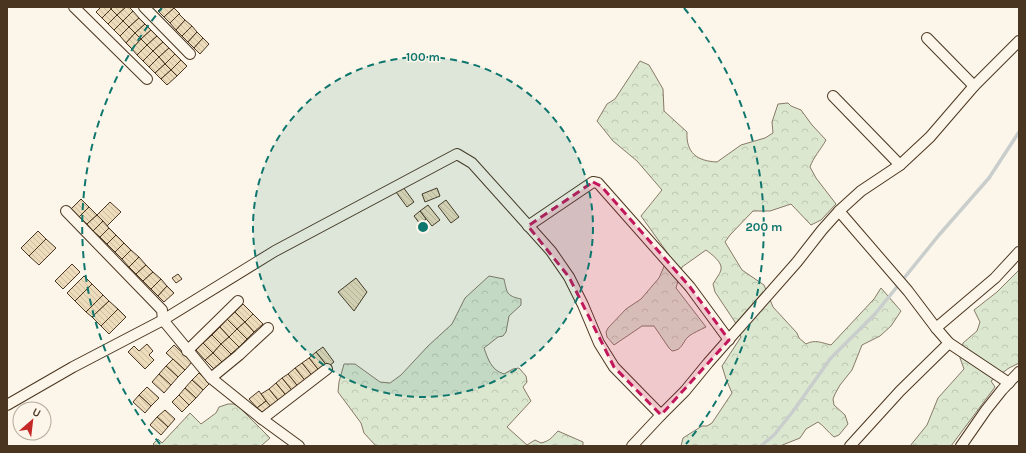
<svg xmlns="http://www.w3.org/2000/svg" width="1026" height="453" font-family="Karla,sans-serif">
<defs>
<pattern id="forest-crowns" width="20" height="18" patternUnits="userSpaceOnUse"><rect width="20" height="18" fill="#dce7d0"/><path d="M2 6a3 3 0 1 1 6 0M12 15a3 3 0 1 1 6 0" fill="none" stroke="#bec7b2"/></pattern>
<pattern id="building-back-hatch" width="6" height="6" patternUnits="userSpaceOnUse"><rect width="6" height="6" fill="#ecdcbc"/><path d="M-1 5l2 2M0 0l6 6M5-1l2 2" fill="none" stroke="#ccbda1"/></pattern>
</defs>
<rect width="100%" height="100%" fill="#fbf6e9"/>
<g fill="url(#forest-crowns)" stroke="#887966">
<path d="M640,61L649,65L663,89L664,111L687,132C686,153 697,161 717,162L741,145L765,138L773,133L772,122L778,104L788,103L791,106L801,110L812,125L826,140C821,149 813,158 810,167L816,178L836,204L821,220L811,225L791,204L770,211H753L730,235L725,242L742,270L764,285L773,307L797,333L799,338L806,344C815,339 822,343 831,345L874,299L881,288L901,311L891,326L880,336L862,345L852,370L840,385L835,394L833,399L834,405L845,415L848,424L839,435L834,437C828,432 824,426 818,422L806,429L800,438L780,446H681L683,438L702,426H707L712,423L732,393L726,379L722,366L741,337L735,322L715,292L713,284C715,280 720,274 721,270C723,262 711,254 706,250L682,267L676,288L706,327C700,330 693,333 689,336C682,342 683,350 672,351L669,348L654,326H642L614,345L607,337L606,332L608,328L626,309L641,299L659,278L669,255L641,216L662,190L637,161L613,141L597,121L607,104L615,99Z"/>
<polygon points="1019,270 1019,363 1009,368 991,381 995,387 951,446 910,446 927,425 938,398 964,369 960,358 963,343 977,331 980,322 974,310 997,292"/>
<path d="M489,276L504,279C507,292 506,296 521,299V305L509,316L506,332L503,336L498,337L484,348C488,359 491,370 504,374L513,369L519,368L526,376L527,382L523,387L531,401L507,427L527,445L535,440L541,443C550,441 552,437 558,431L583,442V446H376L364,433L361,423L338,392L339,382L344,364H355L380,382L390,383L401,375L428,346L452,324L465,298Z"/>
<polygon points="228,404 234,404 239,407 270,438 261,446 155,446 153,444 158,439 162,443 190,413 201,424 216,413 219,407"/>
</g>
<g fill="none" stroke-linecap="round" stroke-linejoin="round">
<polyline stroke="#c9cecd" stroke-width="3.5" points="761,446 774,435 794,410 830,359 875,314 939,235 989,178 1019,132"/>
</g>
<g fill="url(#building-back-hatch)" stroke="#4a3520">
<polygon points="101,7 110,7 111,9 102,18 96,12"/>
<polygon points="113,7 126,7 117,15 111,9"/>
<polygon points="126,7 129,7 133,11 123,21 117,15"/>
<polygon points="162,7 173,7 174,8 164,17 158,11"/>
<polygon points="174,8 180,14 170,23 164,17"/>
<polygon points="111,9 117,15 108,24 102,18"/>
<polygon points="133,11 139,18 129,27 123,21"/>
<polygon points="179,14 185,20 176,30 170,23"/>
<polygon points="117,15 123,21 114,30 108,24"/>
<polygon points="139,18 145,24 135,33 129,27"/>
<polygon points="185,20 192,26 182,36 176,30"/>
<polygon points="123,21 129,27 120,36 114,30"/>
<polygon points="145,24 151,30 141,39 135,33"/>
<polygon points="192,26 197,32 188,42 182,36"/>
<polygon points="129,27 135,33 126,43 120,36"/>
<polygon points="151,30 157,36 147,45 141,39"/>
<polygon points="197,32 203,38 194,48 188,42"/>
<polygon points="135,33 141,39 132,49 126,43"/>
<polygon points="157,36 163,42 153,51 147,45"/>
<polygon points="203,38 209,44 200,54 194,48"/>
<polygon points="141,39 147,45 137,55 132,49"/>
<polygon points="163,42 169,48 159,57 153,51"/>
<polygon points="147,45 153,51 143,61 137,55"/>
<polygon points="169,48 175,54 165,64 159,57"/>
<polygon points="153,51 159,57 149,67 143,61"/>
<polygon points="175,54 181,60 171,70 165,64"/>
<polygon points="159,57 165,64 155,73 149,67"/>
<polygon points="181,60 187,66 177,76 171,70"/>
<polygon points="165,64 171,70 161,79 155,73"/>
<polygon points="171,70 177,76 167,85 161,79"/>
<polygon points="403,187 414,202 407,207 396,192"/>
<polygon points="437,188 440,196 425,202 422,194"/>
<polygon points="81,199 89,207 79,217 71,209"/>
<polygon points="446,200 459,217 451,223 438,206"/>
<polygon points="110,202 121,212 107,226 97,215"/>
<polygon points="428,205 440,220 432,226 420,211"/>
<polygon points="89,207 97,215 87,224 79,217"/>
<polygon points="420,211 426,219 420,224 414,216"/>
<polygon points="97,215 103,221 93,231 87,224"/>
<polygon points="103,221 109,228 100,237 93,231"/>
<polygon points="109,228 116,235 107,244 100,237"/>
<polygon points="38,231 46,239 29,256 21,248"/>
<polygon points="116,235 124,243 115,252 107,244"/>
<polygon points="46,239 56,248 39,265 29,256"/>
<polygon points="124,243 131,250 122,259 115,252"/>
<polygon points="131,250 139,257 129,267 122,259"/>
<polygon points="139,257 146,265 136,274 129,267"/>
<polygon points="72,264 80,272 63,289 55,281"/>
<polygon points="146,265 153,272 143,281 136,274"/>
<polygon points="153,272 161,279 151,289 143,281"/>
<polygon points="178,274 182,279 176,283 172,278"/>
<polygon points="84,276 92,284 75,301 67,293"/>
<polygon points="356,278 367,292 354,311 338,292"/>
<polygon points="161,279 167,286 158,296 151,289"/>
<polygon points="92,284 103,295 86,312 75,301"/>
<polygon points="167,286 174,293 164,302 158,296"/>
<polygon points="103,295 109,301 92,317 86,312"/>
<polygon points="109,301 118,309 101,326 92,317"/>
<polygon points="243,304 253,314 245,322 235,312"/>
<polygon points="118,309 126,317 109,334 101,326"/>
<polygon points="235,312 245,322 237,329 227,319"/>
<polygon points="253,314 263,324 254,332 245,322"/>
<polygon points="227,319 237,329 229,337 220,327"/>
<polygon points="245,322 254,332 247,339 237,329"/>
<polygon points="220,327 229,337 221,344 212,335"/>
<polygon points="237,329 247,339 239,347 229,337"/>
<polygon points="212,335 221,344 213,353 203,343"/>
<polygon points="229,337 239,347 231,354 221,344"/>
<polygon points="203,343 213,353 205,360 196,350"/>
<polygon points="147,344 153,351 149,355 154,360 145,369 128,352 134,346 139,351"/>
<polygon points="221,344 231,354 223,363 213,353"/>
<polygon points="174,345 192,362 185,370 166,353"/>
<polygon points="323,347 334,362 328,367 316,352"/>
<polygon points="316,352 328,367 321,373 309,358"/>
<polygon points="213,353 223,363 215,370 205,360"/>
<polygon points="309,358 321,373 314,378 302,363"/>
<polygon points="173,359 185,370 178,377 166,366"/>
<polygon points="302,363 314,378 307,383 295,368"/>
<polygon points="166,366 178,377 171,385 159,374"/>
<polygon points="295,368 307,383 300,389 288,374"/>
<polygon points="199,373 210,383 203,390 192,380"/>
<polygon points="159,374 171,385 164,393 152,382"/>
<polygon points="288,374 300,389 294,393 282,378"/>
<polygon points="282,378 294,393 288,398 276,383"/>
<polygon points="192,380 203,390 196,398 185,388"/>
<polygon points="276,383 288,398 281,404 269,389"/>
<polygon points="147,387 159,398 151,406 139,395"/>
<polygon points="185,388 196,398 189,405 179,395"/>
<polygon points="269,389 281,404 273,410 261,394"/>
<polygon points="259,391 266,401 257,408 249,399"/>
<polygon points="139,395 151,406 145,413 133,402"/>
<polygon points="179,395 189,405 182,412 172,402"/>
<polygon points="266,401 272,408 262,416 257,408"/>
<polygon points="165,410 175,419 168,427 157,417"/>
<polygon points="157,417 168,427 161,435 150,425"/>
</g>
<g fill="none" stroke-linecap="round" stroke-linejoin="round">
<g stroke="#4a3520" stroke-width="12">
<g id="street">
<polyline points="74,7 147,79"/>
<polyline points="144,7 190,54"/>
<polyline points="927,38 974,86"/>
<polyline points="833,96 900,165"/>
<polyline points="66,211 162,310 163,320 211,378 262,419 299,446"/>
<polyline points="839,211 908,291 936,328 949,343 1009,383"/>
<polyline points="528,226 593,182 598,183 690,287 729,340"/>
<polyline points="936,328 995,278 1019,252"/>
<polyline points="187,351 238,301"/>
<polyline points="211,378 239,355 268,328"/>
<polyline points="7,405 73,367 163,320 275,251 457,154 472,163 551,251 569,277 583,305 599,343 614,367 661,415"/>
<polyline points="262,419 327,369"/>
<polyline points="632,446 661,415 685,391 708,363 797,262 822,230 839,211 861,191 900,165 930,137 974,86 1019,41"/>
<polyline points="850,446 900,391 949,343"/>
<polyline points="961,446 986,410 1002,390 1019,372"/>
</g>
</g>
<use href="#street" stroke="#fbf6e9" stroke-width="10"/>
</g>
<path fill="#c2185b" fill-opacity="0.2" stroke="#c2185b" stroke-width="3" stroke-dasharray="8 5" stroke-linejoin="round" d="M593,182L601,186L690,287L729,340L661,415L614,367L569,277L528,226Z"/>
<circle cx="423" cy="227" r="170" fill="#0f766e" fill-opacity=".12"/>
<g fill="none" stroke="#0f766e" stroke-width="2" stroke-dasharray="7 5">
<circle cx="423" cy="227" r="170"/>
<path d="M160 444A341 341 0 0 1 162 8M684 8A341 341 0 0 1 686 444"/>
</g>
<circle cx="423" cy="227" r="6" fill="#0f766e" stroke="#fbf6e9" stroke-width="2"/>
<g font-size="12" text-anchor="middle" font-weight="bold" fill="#0f766e" stroke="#fbf6e9" stroke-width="3" stroke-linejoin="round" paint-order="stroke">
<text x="423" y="61">100 m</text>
<text x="764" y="231">200 m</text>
</g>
<rect width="1026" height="453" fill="none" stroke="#4a3520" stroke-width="16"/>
<g transform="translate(32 421) rotate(28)"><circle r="19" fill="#fbf6e9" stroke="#b4a999"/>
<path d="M0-3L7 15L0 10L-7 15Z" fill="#c62828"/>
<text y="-6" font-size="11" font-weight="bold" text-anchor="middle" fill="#4a3520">U</text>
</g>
</svg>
